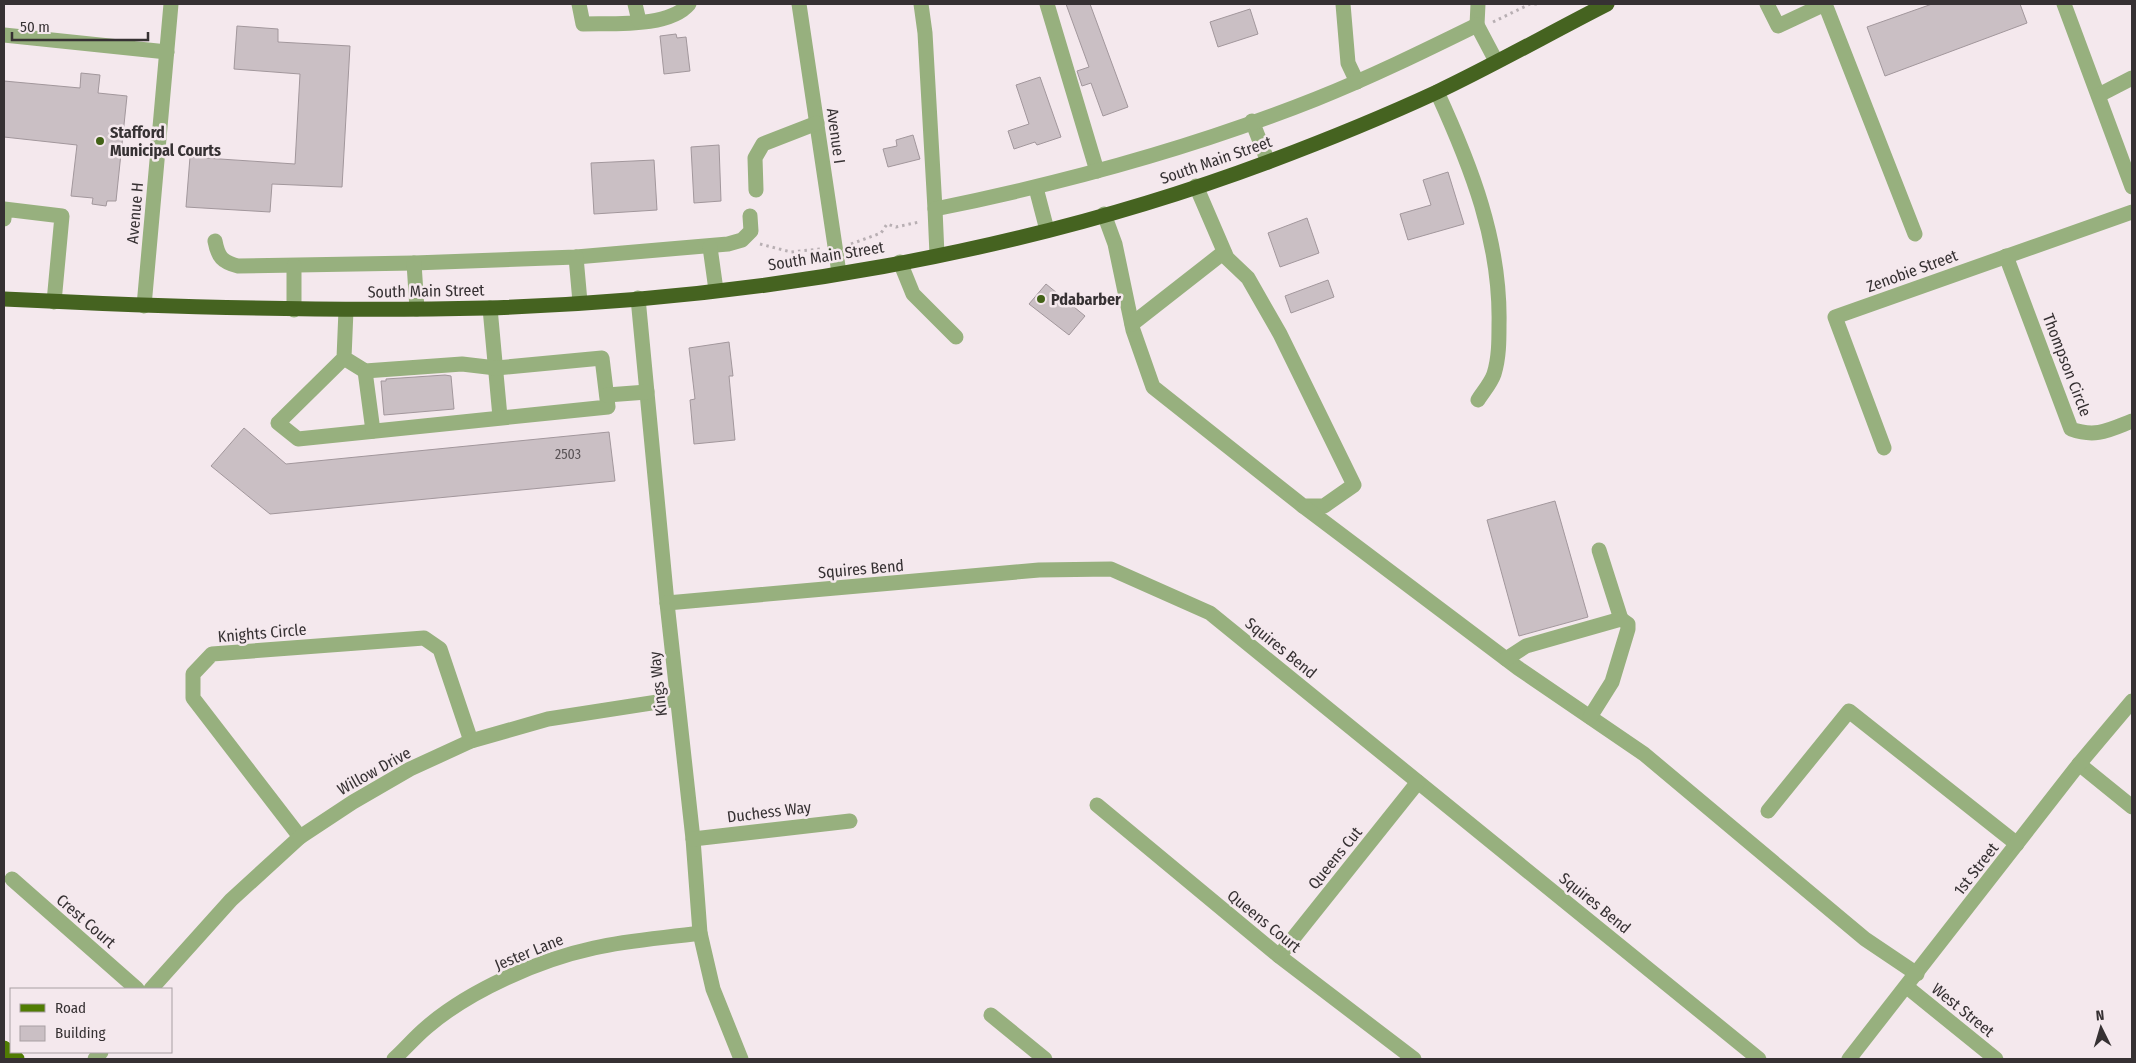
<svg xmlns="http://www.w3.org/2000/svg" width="2136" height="1063" font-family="'Fira Sans Condensed',sans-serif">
<rect width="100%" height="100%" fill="#f4e8ed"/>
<g fill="#cabfc4" stroke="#a2979c">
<polygon points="1066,4 1090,4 1128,107 1103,116 1091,83 1082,86 1077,71 1089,67"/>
<polygon points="1932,4 2020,4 2027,23 1885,76 1867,27"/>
<polygon points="1250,9 1258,34 1218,47 1210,22"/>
<polygon points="237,26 278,29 278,42 350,46 342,187 272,184 270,212 186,207 190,157 295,164 300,74 234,69"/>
<polygon points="676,34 677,38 686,37 690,71 664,74 660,36"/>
<polygon points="81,73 100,75 98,93 127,96 116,201 107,201 106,206 92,204 93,198 71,196 77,145 4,137 4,81 80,88"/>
<polygon points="1040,77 1061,137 1037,145 1035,142 1014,149 1008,131 1029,124 1016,85"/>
<polygon points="913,135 920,159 888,167 883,149 897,146 896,140"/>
<polygon points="719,145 721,201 694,203 691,147"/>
<polygon points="654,160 657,210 594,214 591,163"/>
<polygon points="1448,172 1464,224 1408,240 1400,214 1431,205 1423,180"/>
<polygon points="1307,218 1319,253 1280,267 1268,233"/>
<polygon points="1328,280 1334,297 1291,313 1285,296"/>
<polygon points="1046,284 1085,316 1069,335 1029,304"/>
<polygon points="729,342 733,376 729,376 735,440 694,444 690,400 695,399 689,348"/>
<polygon points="445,375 451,376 454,409 384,415 381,381 386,381 386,379"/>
<polygon points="244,428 286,464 609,432 615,481 270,514 211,466"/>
<polygon points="1555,501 1588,617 1519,636 1487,520"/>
</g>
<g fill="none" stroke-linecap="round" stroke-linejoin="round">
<g stroke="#b8afb3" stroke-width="3" stroke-dasharray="2.5 4" stroke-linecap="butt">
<polyline points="1493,22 1530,4 1537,4"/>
<polyline points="760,244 791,252 820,249"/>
<polyline points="851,244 881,233 887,224 896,227 919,222"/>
</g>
<g stroke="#97b07e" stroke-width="15">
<path d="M579,4L583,24C612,23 669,28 689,4"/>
<polyline points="635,4 639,21"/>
<polyline points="799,4 839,273"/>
<polyline points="921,4 925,33 935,209"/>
<polyline points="1047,4 1097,171"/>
<polyline points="1343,4 1348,63 1357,82"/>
<polyline points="1767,4 1778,26 1825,4"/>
<polyline points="1825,4 1915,234"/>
<polyline points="2064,4 2132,187"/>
<polyline points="1477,25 1478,4"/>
<polyline points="4,35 167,52"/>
<path d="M1437,92C1471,166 1501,242 1499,325C1499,341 1499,358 1494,374C1491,383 1483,392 1478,400"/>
<polyline points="2099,95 2132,78"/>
<polyline points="1252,121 1268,162"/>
<polyline points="1036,188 1047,230"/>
<polyline points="756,190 755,158 763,144 817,123"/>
<polyline points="1104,214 1115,244 1133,330 1153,387 1303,506 1324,506 1354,485 1280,334 1248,278 1227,258 1196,186"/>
<polyline points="4,219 4,209 62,216 54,302"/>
<path d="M215,241C218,257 222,262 238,266L414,263L576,257L728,244L742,240L751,231L750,216"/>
<polyline points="710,247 716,290"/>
<path d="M937,255L935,209C1064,183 1193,148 1316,99C1371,77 1424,51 1477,25L1496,61"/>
<path d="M2006,256L2071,429C2096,438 2109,430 2132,421"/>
<polyline points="576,257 580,302"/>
<polyline points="900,262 913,294 956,337"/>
<polyline points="414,263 417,309"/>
<polyline points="638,298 667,603 693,839 700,933 713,989 741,1059"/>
<polyline points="144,306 171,4"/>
<polyline points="490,308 500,417"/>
<polyline points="294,310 294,266"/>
<polyline points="1132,324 1224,252"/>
<polyline points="344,358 365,371 462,364 496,368 602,358 608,407 298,439 278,423 344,358 346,310"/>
<polyline points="365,371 373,431"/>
<polyline points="607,395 647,392"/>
<polyline points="1884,448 1835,317 2132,212"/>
<polyline points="1303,506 1518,668 1644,754 1865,939 1917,974"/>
<polyline points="1599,550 1621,619"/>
<polyline points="667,603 1039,570 1111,569 1210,613 1759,1059"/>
<polyline points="1506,659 1526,646 1621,619 1628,624 1628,629 1612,682 1590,717"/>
<polyline points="2079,764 2132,807"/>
<polyline points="1097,805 1279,956 1414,1059"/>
<polyline points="1768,811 1849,711 2017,844"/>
<polyline points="300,837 193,698 193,674 212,654 424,638 440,649 471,741"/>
<polyline points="693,839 850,821"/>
<polyline points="12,879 137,989"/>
<polyline points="1279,956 1418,782"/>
<polyline points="1907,987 1996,1059"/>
<polyline points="151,989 231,900 300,837 353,802 410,769 471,741 548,719 677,699"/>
<polyline points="991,1015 1045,1059"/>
<polyline points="95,1059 101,1052"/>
<path d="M394,1059C405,1049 415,1037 427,1027C470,990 539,960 594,948C629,940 665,938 700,933"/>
<polyline points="1849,1059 2079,764 2132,701"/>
</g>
<polyline stroke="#507c03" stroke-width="15" points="4,1048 17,1059"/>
<path stroke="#456320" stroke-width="15" d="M4,299C164,307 325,312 486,308C748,300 1022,254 1268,162C1324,141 1383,117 1437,92C1494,65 1550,33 1607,4"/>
</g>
<g fill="#426217" stroke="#f4e8ed" stroke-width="2">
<circle cx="100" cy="141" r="5"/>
<circle cx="1041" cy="299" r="5"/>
</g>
<g text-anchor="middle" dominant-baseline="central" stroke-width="5" stroke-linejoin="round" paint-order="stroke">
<g font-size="14" fill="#5b5457">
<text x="568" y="454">2503</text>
</g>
<g font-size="16" font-weight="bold" fill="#363133" stroke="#f4e8ed" text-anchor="start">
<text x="110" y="132">Stafford<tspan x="110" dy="18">Municipal Courts</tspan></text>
<text x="1051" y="299">Pdabarber</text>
</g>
<g font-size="16" fill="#363133" stroke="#f4e8ed">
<text transform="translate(836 136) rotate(82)">Avenue I</text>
<text transform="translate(1216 160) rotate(-19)">South Main Street</text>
<text transform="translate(135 213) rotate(-85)">Avenue H</text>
<text transform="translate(826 256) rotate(-9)">South Main Street</text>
<text transform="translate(1912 271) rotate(-20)">Zenobie Street</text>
<text transform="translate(426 291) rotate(-1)">South Main Street</text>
<text transform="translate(2067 365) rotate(69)">Thompson Circle</text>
<text transform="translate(861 569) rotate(-5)">Squires Bend</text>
<text transform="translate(262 633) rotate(-5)">Knights Circle</text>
<text transform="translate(1281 648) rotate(39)">Squires Bend</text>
<text transform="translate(658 684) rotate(-96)">Kings Way</text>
<text transform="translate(374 771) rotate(-29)">Willow Drive</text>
<text transform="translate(769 812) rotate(-7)">Duchess Way</text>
<text transform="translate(1335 858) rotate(-51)">Queens Cut</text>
<text transform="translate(1976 869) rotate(-52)">1st Street</text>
<text transform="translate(1595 903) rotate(39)">Squires Bend</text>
<text transform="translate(86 921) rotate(41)">Crest Court</text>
<text transform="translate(1264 921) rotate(39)">Queens Court</text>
<text transform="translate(529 952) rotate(-22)">Jester Lane</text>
<text transform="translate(1963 1010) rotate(39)">West Street</text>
</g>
</g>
<rect width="2136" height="1063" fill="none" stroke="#363133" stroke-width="10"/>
<rect x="10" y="988" width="162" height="65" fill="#f4e8ed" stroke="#a89fa3"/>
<rect x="20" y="1004" width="25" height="8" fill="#507c03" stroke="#a89fa3"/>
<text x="55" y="1013" font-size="15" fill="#363133">Road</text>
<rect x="20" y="1026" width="25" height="15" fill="#cabfc4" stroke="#a89fa3"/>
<text x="55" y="1038" font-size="15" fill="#363133">Building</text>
<g transform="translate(2101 1028) rotate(355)" stroke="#f4e8ed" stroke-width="4" paint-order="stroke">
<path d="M0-4L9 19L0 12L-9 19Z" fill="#363133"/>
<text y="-8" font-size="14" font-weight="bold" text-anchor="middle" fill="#363133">N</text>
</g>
<path d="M12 32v8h136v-8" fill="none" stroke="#363133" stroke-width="2.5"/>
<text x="20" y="32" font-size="15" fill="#363133" stroke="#f4e8ed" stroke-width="4" paint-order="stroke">50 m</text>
</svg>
